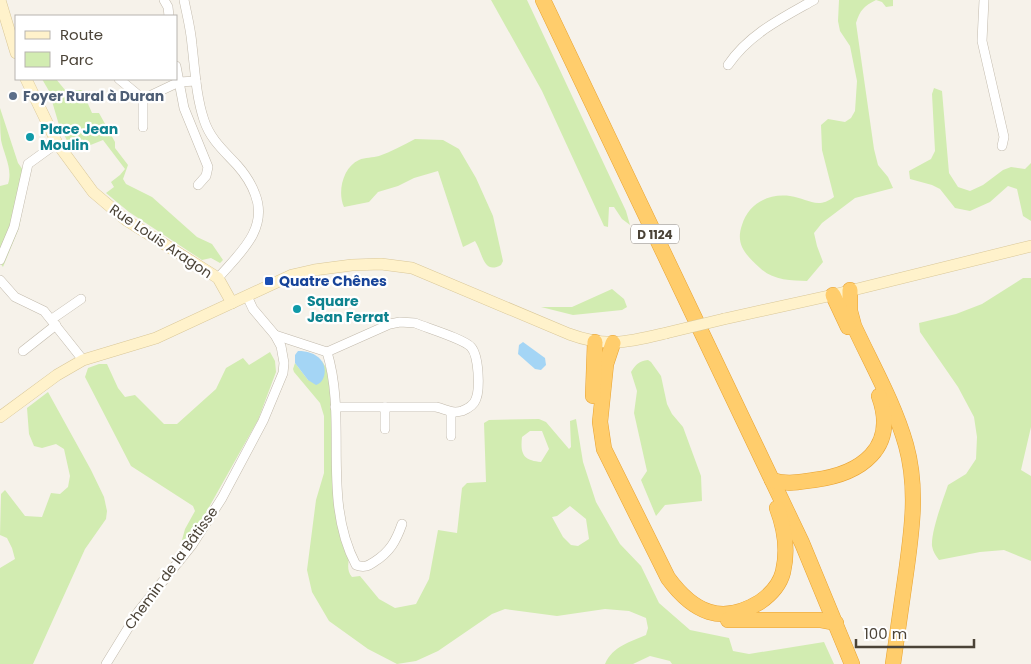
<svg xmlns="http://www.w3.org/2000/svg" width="1031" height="664" font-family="Poppins,sans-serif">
<rect width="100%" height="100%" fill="#f6f2ea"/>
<g fill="#d2ecb1" fill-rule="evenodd">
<polygon points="491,0 527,0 626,211 630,225 622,219 614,207 609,207 608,227 604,226 542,91"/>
<path d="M839,0H893V6L886,7L882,2L876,0C864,6 860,10 856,23L874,149L878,165L888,177L893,188L855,198L822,223L814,233L817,246L823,262L807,281C791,281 772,280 760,268C746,255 735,245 742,225C748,204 768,193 790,196C807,198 817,210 834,197L822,150L821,125L828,119L845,122L851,118L855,111L857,81L850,46L840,31L838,21Z"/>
<polygon points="42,79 56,79 65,90 82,90 92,113 99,113 115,142 115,148 128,165 123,179 126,184 152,197 197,237 212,244 223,260 220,263 211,258 202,260 129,212 106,193 114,187 111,182 120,175 125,169 103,140 73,152 59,125 49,91"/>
<polygon points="934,88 942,91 949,173 958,187 970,191 983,185 1003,170 1011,167 1025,169 1031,163 1031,221 1023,216 1017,189 1008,186 990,202 970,211 955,208 940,189 932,185 910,179 909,171 931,159 935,151 932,94"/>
<path d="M0,108L18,163L28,177L19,228L3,267L0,263V186L8,184C13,169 4,155 1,140C0,130 0,118 0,108Z"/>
<path d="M415,139L443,140L459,149L476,178L493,216L503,261L501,265C483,275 483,253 475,241L463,247L438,171L414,178L398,186L378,192L369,202L344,207C337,192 343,167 359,160C365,157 373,158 379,156C391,152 403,145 415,139Z"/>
<path d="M1023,278H1031V427L1021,470L1031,476V561L1004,550L980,552L939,560C936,556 933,552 932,546C931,531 943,500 948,485L966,474L976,459L977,437L974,417L958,387L920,332L919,323L956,314L982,304Z"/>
<polygon points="612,289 624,299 627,307 622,310 573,315 541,307 572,307"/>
<polygon points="270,352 275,361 276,372 258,420 199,525 186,540 182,540 185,529 195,511 193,506 131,466 85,377 88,368 99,364 107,364 118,388 125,397 135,395 164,424 177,424 216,389 226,368 243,358 249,365"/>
<path d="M648,360L651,362L661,376L667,404L672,414L683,427L701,476L702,501L665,505L656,516L641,480L647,471L634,413L637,391L631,372C636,364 639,361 648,360Z"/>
<path d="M322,361L328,371L349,558C348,565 347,571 352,577L360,576L379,599L395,608L416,604L429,579L438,530L457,533L462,488L467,483L486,482L484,423L489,420L539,419L546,422L569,449L571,447L570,421L576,419L583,462L596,502L620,544L641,566L659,603L690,630L729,638L733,651L749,654L824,642L834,664H672L670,661L650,656L633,664H605C613,646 630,642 646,635L648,628L646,618L629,611L605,609L557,616L505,609L492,614L438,651L416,661L397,664L368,649L329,621L312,592L307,570L316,500L324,473V416L320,403L294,372L293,369L295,363L308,380L324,371ZM530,431H542L549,449L541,462C524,460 520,455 522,437ZM570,506L586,519L589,539L578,546L571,545L563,537L552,517L557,516Z"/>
<polygon points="48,392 91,470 104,497 107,511 106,519 85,549 33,664 0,664 0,568 15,559 12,548 7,538 0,535 1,494 5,490 25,516 42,517 51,493 60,494 68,487 70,476 64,449 56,444 42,448 34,446 29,434 27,408"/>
</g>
<g fill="#a4d5f5">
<polygon points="523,342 545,358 546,365 541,370 535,369 518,354 519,345"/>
<path d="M298,351C307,351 315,353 321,360C327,367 326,382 316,385L308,380L295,363V355Z"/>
</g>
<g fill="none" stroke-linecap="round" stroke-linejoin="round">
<g stroke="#c2baac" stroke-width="10">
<g id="street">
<polyline points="164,0 168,7 169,16"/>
<path d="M184,0C187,15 191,30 192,45C195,70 196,96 204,120C210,139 224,151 237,165C245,174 251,183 255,194C269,229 239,254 218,278"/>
<polyline points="984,0 982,41 1004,137 1002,146"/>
<path d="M728,65C749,34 782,18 814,0"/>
<polyline points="176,66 184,108 208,167 206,176 198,185"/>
<polyline points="119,79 143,99"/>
<polyline points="143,99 179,82 196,81"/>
<polyline points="143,99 143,127"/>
<polyline points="0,260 14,227 28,164 57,143"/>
<polyline points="0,280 15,297 44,311 83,360"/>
<polyline points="52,319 81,299"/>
<polyline points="275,335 327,352"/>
<polyline points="23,351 56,325"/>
<path d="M327,352L390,324L400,322L415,323C427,328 464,339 471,347C479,356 480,389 476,399C474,405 467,409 462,411C451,414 446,409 436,407H335"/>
<path d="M327,352C348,421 321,499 356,565C364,568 368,566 374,562C390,552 396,541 402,524"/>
<polyline points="385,407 385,429"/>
<polyline points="451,436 451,413"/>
<polyline points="106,664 138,612 192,545 222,498 263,421 283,373 284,363 281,346 275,335 253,309 247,296"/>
</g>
</g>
<g stroke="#d9c798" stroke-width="12">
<g id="secondary">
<polyline points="0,0 16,53"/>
<polyline points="26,79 57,143 93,192 126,220 218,278 232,303"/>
<polyline points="724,319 833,295 1031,246"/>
<path d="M0,417L57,375L83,360L156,338L292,275L314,270L352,265L381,264L412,268L569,334C607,348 628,342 666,333"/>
</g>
</g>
<g stroke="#e8a332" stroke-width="16">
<g id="highway">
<polyline points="543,0 802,543 852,664"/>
<path d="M850,290V311L854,326C872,365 894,403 906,445C918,488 912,530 906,573C902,603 897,634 893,664"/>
<polyline points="833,295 848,327"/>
<path d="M613,343L606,364L600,422L604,449L668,578C693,612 721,626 760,602C770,595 780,584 783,572C788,551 785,529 777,508"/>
<polyline points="593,396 595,342"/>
<path d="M772,480C787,485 799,482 814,480C861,474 898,448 879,396"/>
<polyline points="728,620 820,620 836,623"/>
</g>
</g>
<use href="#street" stroke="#fff" stroke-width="9"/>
<use href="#secondary" stroke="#fff2cb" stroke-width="11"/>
<use href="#highway" stroke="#ffcd6c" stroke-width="15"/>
<g stroke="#d9c798" stroke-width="12" stroke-linecap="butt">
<polyline id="secondary-bridge" points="666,333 724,319"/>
</g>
<use href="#secondary-bridge" stroke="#fff2cb" stroke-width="11"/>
</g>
<circle fill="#5c6f8a" stroke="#fff" stroke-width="2" cx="13" cy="96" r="5"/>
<g fill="#0f9aa8" stroke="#fff" stroke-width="2">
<circle cx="30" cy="137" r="5"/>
<circle cx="297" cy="309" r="5"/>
</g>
<rect fill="#1a4fb4" stroke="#fff" stroke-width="2" x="264" y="276" width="10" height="10" rx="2.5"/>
<g text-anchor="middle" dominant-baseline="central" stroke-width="4.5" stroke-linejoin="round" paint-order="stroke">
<rect fill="#fff" stroke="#817b73" stroke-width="1" x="631" y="224.5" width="48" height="19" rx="4"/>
<g font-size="12" font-weight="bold" fill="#4b4337">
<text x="655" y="234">D 1124</text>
</g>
<g font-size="14" font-weight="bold" fill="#4e5e75" stroke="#fff" text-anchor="start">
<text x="23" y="96">Foyer Rural à Duran</text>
</g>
<g font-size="14" font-weight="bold" fill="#0d838f" stroke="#fff" text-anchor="start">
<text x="40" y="129">Place Jean<tspan x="40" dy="16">Moulin</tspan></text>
<text x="307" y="301">Square<tspan x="307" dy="16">Jean Ferrat</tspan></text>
</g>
<g font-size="14" fill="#4b4337" stroke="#fff">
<text transform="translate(161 241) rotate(34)">Rue Louis Aragon</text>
<text transform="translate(171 568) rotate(-54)">Chemin de la Bâtisse</text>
</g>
<g font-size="14" font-weight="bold" fill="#164399" stroke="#fff" text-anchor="start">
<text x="279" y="281">Quatre Chênes</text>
</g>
</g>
<rect x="15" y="15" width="162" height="65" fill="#ffffff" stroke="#b7b4af"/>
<rect x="25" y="31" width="25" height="8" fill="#fff2cb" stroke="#b7b4af"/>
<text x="60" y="40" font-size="15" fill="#4b4337">Route</text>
<rect x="25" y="52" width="25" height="15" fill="#d2ecb1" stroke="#b7b4af"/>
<text x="60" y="65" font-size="15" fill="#4b4337">Parc</text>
<path d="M856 639v8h118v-8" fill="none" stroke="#4b4337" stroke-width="2.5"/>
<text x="864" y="639" font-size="15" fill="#4b4337" stroke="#ffffff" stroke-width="4" paint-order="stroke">100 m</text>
</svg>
